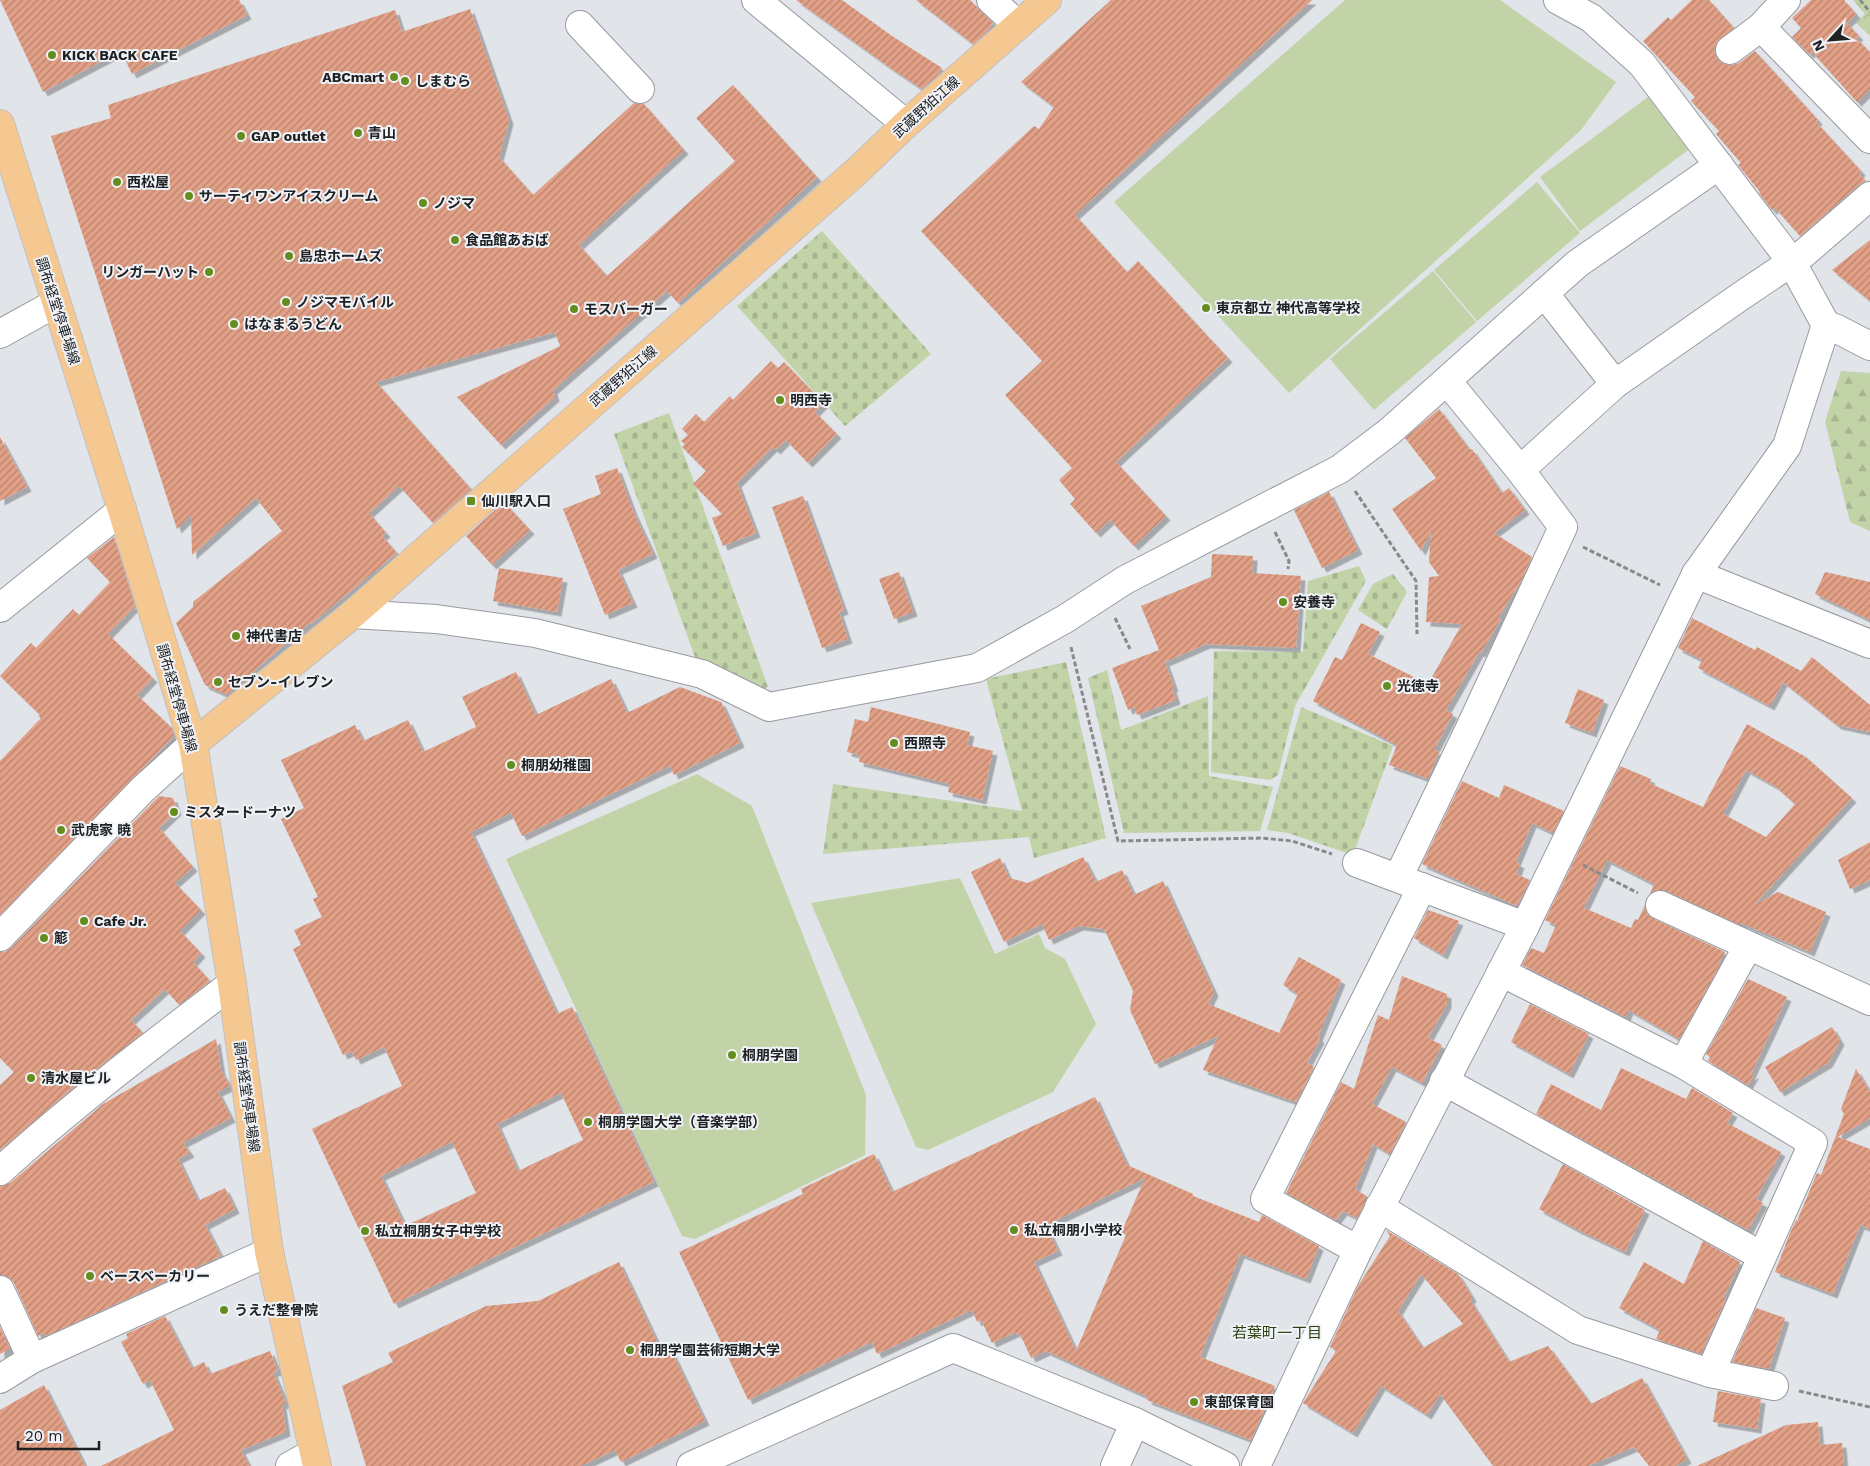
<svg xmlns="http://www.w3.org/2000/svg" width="1870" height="1466" font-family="'Work Sans','Noto Sans JP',sans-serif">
<defs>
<pattern id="forest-firs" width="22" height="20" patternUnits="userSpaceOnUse" patternTransform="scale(1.25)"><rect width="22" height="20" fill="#c2d3a7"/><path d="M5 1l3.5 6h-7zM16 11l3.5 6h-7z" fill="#a6b58f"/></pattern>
<pattern id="cemetery-stones" width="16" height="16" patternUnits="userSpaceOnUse" patternTransform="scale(1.25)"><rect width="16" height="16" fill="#c2d3a7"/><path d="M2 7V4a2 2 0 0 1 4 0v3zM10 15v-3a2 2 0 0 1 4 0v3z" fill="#a6b58f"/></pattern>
<pattern id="park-crowns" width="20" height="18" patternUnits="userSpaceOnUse" patternTransform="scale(1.25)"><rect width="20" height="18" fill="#c2d3a7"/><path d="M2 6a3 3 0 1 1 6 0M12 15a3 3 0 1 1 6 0" fill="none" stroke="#a6b58f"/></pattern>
<pattern id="building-hatch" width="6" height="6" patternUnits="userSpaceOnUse" patternTransform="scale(1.25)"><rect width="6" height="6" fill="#e2a086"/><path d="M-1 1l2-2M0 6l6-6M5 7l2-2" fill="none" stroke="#b7826d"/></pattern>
<filter id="shadow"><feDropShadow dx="4.5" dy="4.5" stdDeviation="0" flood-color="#0004"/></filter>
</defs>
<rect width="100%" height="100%" fill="#e1e4e9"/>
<polygon fill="url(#forest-firs)" points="1841,371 1870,373 1870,531 1850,522 1825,422"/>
<g fill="url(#cemetery-stones)">
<polygon points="822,231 931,354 845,426 737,306"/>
<polygon points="669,413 768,687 761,689 695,657 614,434"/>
<polygon points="1359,566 1366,581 1295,706 1278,775 1270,780 1211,772 1214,651 1303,652 1308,581"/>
<polygon points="1393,574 1407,592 1387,629 1358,610 1373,584"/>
<polygon points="1066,662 1106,838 1034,858 1029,837 823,854 833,784 1022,811 986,679"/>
<polygon points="1107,670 1121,730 1208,696 1209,776 1273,787 1260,831 1124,833 1088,678"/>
<polygon points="1301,707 1393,746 1353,855 1288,833 1267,830"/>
</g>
<polygon fill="url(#park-crowns)" points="1853,0 1870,0 1870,36 1856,23 1865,14"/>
<g fill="#c2d3a7">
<polygon points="1345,0 1500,0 1616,82 1581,130 1289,393 1114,202"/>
<polygon points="1648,97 1688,150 1580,231 1540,177"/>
<polygon points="1537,182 1580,233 1477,321 1434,270"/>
<polygon points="1433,271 1476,322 1374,410 1330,359"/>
<polygon points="697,774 752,806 866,1095 865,1155 695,1239 682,1236 506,859"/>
<polygon points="960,878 995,954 1039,934 1045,948 1065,959 1096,1024 1053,1092 928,1150 916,1147 811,903"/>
</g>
<g fill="url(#building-hatch)" fill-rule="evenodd" filter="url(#shadow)">
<polygon points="0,0 239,0 247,15 132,74 121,51 43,92"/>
<polygon points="796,0 842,0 892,36 942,68 936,77 922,89 892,69"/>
<polygon points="916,0 970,0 993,23 985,34 973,44"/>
<polygon points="1111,0 1312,0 1075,215 1127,272 1138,261 1228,358 1116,462 1166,516 1134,546 1110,520 1096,533 1070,504 1075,499 1059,480 1072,468 1005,395 1042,361 921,231 1034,126 1039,129 1054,107 1021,82"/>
<polygon points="1692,0 1709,0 1734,28 1716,43 1714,51 1718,60 1724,64 1732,65 1739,63 1755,51 1818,120 1816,122 1861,171 1859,174 1866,181 1860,184 1800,236 1775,208 1772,210 1759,193 1760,192 1738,165 1741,163 1716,134 1719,131 1691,101 1695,97 1643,41 1668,17 1671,20"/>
<polygon points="1811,0 1844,0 1856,14 1847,23 1859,36 1856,38 1870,52 1870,89 1857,102 1812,52 1809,54 1792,37 1801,28 1792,18"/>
<polygon points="470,9 509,120 499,157 533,195 634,103 644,104 684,150 579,245 607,276 735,161 696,118 733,85 817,177 678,303 667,291 553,390 555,397 501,445 457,397 560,346 555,332 376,382 471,489 433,523 399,486 369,513 386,533 382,536 397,553 311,624 310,622 227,695 205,685 176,623 193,607 193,602 282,531 256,498 192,555 191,515 177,529 51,136 111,118 108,105 395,10 402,32"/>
<polygon points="1870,240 1870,301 1832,270"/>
<polygon points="771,361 778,368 784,362 824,403 815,412 837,434 808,463 786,440 776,450 773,447 737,483 756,533 723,546 712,518 722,514 693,484 706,471 682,447 685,444 681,441 688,435 682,429 696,414 704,422 730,396 733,400"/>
<polygon points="1439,409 1470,450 1472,449 1502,493 1509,488 1525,510 1494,533 1532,557 1520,583 1498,618 1501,619 1481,653 1479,652 1446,710 1453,714 1434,750 1439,752 1428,779 1389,765 1397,745 1313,701 1335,657 1342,660 1361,623 1380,632 1368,654 1428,684 1462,624 1426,622 1429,577 1439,576 1429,562 1431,531 1421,551 1392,509 1436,478 1405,438"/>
<polygon points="0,437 27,487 0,501"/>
<polygon points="617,468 633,511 653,554 618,570 633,603 605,615 563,509 601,494 595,476"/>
<polygon points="1329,492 1358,550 1322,568 1294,510"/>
<polygon points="803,496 844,610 839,612 848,639 822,648 772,507"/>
<polygon points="504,502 530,530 492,565 466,536"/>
<polygon points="114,537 136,610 134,607 108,634 153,678 137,695 172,728 174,736 0,915 0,761 41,718 38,716 40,715 0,676 31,643 36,648 73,609 79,615 110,582 87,558"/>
<polygon points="1212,554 1253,556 1252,573 1301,576 1296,648 1206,644 1165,662 1174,687 1172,688 1176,700 1137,715 1134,707 1128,710 1112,668 1159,650 1141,606 1211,577"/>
<polygon points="499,568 563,578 557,612 493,601"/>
<polygon points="899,572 913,612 894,619 879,579"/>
<polygon points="1825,572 1870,582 1870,620 1815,594"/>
<polygon points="1692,618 1755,650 1757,647 1801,671 1812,657 1870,705 1870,732 1837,725 1783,682 1770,706 1698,668 1702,660 1678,648"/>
<path d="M516,672L536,715L611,679L627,713L680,687L721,702L740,743L674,775L670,766L522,836L511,813L471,832L557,1014L572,1007L654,1182L394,1304L312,1129L402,1086L384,1047L356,1060L352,1051L343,1055L293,949L301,945L294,930L322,917L313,899L318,897L281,819L304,808L281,760L355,725L363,741L408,720L423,752L476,727L462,697ZM561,1093L583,1140L518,1171L497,1124ZM452,1142L476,1193L405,1226L381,1176Z"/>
<polygon points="1578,689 1604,700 1592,733 1565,723"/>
<polygon points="871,707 970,732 967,745 993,751 982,800 948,792 950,784 859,762 860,755 847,752 855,719 868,722"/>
<path d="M1747,724L1806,757L1852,798L1754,905L1778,892L1826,912L1810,952L1741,923L1740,925L1666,891L1658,890L1650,894L1654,884L1607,860L1584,908L1631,928L1635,919L1638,920L1645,905L1647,914L1654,919L1725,952L1718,964L1720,965L1679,1039L1629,1010L1626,1017L1522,965L1531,948L1544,953L1556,925L1545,920L1620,766L1651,779L1649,783L1703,807ZM1746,770L1775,786L1795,804L1766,837L1723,814Z"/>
<polygon points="1462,781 1499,798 1504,785 1564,811 1553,833 1532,823 1516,862 1520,864 1516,874 1530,880 1517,906 1422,864"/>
<polygon points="159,796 173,798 177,811 159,828 193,867 175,883 201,910 180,931 201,953 193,962 210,981 179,1005 165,989 131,1020 143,1033 75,1086 0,1150 0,1085 14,1072 0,1058 0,952 5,952 11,948"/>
<polygon points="1870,842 1870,880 1850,889 1838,860"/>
<polygon points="1083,857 1096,882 1122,870 1134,895 1163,881 1214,992 1208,1004 1279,1033 1298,994 1283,985 1299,957 1341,980 1318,1037 1320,1039 1307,1063 1314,1067 1296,1102 1203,1070 1218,1036 1155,1064 1130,1010 1133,991 1104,929 1079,926 1049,940 1042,924 1004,942 971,872 1000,858 1009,878 1028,883"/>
<polygon points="1428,910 1459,921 1443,955 1414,938"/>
<polygon points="1402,976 1447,994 1447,1004 1428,1038 1442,1045 1422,1083 1392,1067 1372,1104 1406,1122 1390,1154 1373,1144 1355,1189 1368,1197 1357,1218 1343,1211 1336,1220 1286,1193 1341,1082 1354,1089 1378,1015 1389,1020"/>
<polygon points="1748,979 1787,997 1750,1076 1755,1073 1748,1085 1708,1061 1710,1057 1706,1054"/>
<polygon points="1524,1001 1589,1034 1569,1074 1511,1042 1530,1004"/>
<polygon points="1832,1027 1840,1041 1828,1063 1780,1092 1765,1067"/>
<polygon points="216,1039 221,1071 230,1086 218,1092 231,1118 183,1143 190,1153 178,1159 198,1201 225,1188 235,1209 205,1225 221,1256 46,1336 44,1333 38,1336 14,1283 9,1277 0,1275 0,1186 10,1183 103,1104"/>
<polygon points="1621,1068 1686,1099 1692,1088 1733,1113 1727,1123 1781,1152 1756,1199 1763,1203 1748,1230 1536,1114 1551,1084 1601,1110"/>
<polygon points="1856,1069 1870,1092 1870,1118 1838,1137 1870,1149 1870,1229 1860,1225 1833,1294 1775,1272 1790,1233 1796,1220 1797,1221 1817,1173 1821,1175 1844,1114 1841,1109"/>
<path d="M1095,1097L1127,1165L1193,1194V1196L1259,1222L1262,1215L1319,1246L1306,1279L1240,1254L1200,1357L1275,1386L1251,1440L1147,1400L1148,1397L1046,1351L1031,1358L1020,1334L1017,1335L1016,1332L992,1343L981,1320L977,1322L972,1310L877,1354L872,1342L748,1400L679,1252L803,1194L801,1189L874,1154L892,1192ZM1145,1178L1121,1233L1126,1235L1076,1351L1034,1262L1058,1251L1046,1225Z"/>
<polygon points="1563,1164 1645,1210 1625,1252 1576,1229 1539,1209"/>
<path d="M1386,1230L1458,1274L1472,1297L1470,1300L1509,1362L1548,1346L1591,1404L1642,1378L1687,1459L1676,1466H1649L1634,1447L1588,1466H1493L1440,1394L1427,1415L1381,1386L1353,1433L1303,1403L1336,1351L1330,1347L1358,1286L1390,1236ZM1421,1274L1463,1324L1423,1348L1398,1311Z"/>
<polygon points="1703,1241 1740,1262 1724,1297 1726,1298 1701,1354 1656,1339 1660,1330 1619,1308 1644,1262 1684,1284"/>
<polygon points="619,1262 660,1348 668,1344 705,1421 621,1462 615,1450 581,1466 366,1466 342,1386 393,1362 388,1353 486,1306 538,1301"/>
<polygon points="1756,1308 1785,1318 1769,1369 1732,1362"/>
<polygon points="165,1316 192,1368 204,1362 210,1374 270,1351 278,1371 273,1372 286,1403 282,1405 286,1432 241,1450 249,1466 101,1466 174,1430 150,1380 143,1384 121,1342 128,1338 126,1334"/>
<polygon points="0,1327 10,1349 0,1354"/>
<polygon points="44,1385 85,1466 0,1466 0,1410"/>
<polygon points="1718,1391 1761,1399 1757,1429 1713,1422"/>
<polygon points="1818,1422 1820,1445 1842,1443 1844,1466 1697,1466 1786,1425"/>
</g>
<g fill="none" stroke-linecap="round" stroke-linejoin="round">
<g stroke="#989a9f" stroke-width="30">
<g id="minor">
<polyline points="756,0 906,124"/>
<polyline points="991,0 1018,25"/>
<polyline points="1786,0 1761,27 1870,139"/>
<polyline points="580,25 640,89"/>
<polyline points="1730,50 1761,27"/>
<polyline points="1544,293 1615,384"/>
<polyline points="1826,325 1837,329 1870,346"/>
<polyline points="0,334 56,303"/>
<polyline points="1447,381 1520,470 1615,384 1741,296 1802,255 1870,196"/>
<polyline points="1696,574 1870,644"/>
<polyline points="0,608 122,510"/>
<polyline points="353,614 436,619 535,633 702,674 769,707 977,668 1065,619 1125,580 1340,469 1389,432 1577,264 1719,165"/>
<polyline points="1357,863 1525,926"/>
<polyline points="1398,878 1470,728 1563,527 1520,470"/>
<polyline points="1660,905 1870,1001"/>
<polyline points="0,937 143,789 193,744"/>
<polyline points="1501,972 1683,1064 1813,1143 1710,1373"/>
<polyline points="1683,1064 1748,946"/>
<polyline points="1444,1081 1762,1256"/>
<path d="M0,1171C74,1104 153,1044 232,984"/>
<polyline points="1379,1207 1578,1330 1710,1373 1774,1386"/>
<polyline points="1358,1250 1265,1199 1422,887"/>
<polyline points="0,1290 32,1359"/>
<polyline points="0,1379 32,1359 269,1252"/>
<polyline points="290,1466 313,1453"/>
<polyline points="691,1466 953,1348 1135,1422 1225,1466"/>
<polyline points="1115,1466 1135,1422"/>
<polyline points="1256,1466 1358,1250 1525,926 1696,574 1787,446 1826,325 1791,261 1642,64 1591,18 1558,0"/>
</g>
</g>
<g stroke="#c1c1c1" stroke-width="30">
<g id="major">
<polyline points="0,124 122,510 193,744 232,984 269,1252 317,1466"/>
<polyline points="193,744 353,614 857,171 906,124 1047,0"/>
</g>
</g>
<g stroke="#87898d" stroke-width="3" stroke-dasharray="5 2.5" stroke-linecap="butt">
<polyline points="1860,0 1870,12"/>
<polyline points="1355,491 1416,581 1417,634"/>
<polyline points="1275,532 1289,561 1288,569"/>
<polyline points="1583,547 1660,585"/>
<polyline points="1115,618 1130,649"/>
<polyline points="1071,647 1118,841 1262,838 1292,841 1332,854"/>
<polyline points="1583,865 1638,893"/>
<polyline points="1799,1391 1870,1407"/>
</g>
<use href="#minor" stroke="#fff" stroke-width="28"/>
<use href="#major" stroke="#f5c791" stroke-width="28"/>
</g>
<g fill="#648d1d" stroke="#eff2f7" stroke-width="2">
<circle cx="52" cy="55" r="5"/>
<circle cx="394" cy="77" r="5"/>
<circle cx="405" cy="81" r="5"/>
<circle cx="358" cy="133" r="5"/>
<circle cx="241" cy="136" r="5"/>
<circle cx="117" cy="182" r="5"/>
<circle cx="189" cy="196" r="5"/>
<circle cx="423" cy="203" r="5"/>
<circle cx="455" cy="240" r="5"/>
<circle cx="289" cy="256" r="5"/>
<circle cx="209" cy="272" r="5"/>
<circle cx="286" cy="302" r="5"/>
<circle cx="1206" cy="308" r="5"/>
<circle cx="574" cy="309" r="5"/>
<circle cx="234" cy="324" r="5"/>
<circle cx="780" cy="400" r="5"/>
<rect x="466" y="496" width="10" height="10" rx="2.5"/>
<circle cx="1283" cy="602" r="5"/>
<circle cx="236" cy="636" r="5"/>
<circle cx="218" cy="682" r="5"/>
<circle cx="1387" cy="686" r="5"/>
<circle cx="894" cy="743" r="5"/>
<circle cx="511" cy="765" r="5"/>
<circle cx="174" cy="812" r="5"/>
<circle cx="61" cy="830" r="5"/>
<circle cx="84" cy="921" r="5"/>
<circle cx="44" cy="938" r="5"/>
<circle cx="732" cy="1055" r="5"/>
<circle cx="31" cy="1078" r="5"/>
<circle cx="588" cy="1122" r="5"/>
<circle cx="1014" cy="1230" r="5"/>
<circle cx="365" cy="1231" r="5"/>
<circle cx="90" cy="1276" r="5"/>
<circle cx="224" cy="1310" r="5"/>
<circle cx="630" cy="1350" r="5"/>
<circle cx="1194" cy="1402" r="5"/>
</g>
<g text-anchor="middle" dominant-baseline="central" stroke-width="4" stroke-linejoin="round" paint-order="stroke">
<g font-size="14" font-weight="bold" fill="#202123" stroke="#eff2f7" text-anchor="start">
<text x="62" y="55">KICK BACK CAFE</text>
<text x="384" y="77" text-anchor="end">ABCmart</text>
<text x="415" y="81">しまむら</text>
<text x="368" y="133">青山</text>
<text x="251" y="136">GAP outlet</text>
<text x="127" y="182">西松屋</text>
<text x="199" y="196">サーティワンアイスクリーム</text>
<text x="433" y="203">ノジマ</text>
<text x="465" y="240">食品館あおば</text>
<text x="299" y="256">島忠ホームズ</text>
<text x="199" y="272" text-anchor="end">リンガーハット</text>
<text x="296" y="302">ノジマモバイル</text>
<text x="1216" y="308">東京都立 神代高等学校</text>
<text x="584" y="309">モスバーガー</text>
<text x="244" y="324">はなまるうどん</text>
<text x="790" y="400">明西寺</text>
<text x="481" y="501">仙川駅入口</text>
<text x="1293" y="602">安養寺</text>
<text x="246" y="636">神代書店</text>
<text x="228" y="682">セブン-イレブン</text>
<text x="1397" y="686">光徳寺</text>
<text x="904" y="743">西照寺</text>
<text x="521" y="765">桐朋幼稚園</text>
<text x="184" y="812">ミスタードーナツ</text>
<text x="71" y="830">武虎家 暁</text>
<text x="94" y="921">Cafe Jr.</text>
<text x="54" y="938">簓</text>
<text x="742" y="1055">桐朋学園</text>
<text x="41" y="1078">清水屋ビル</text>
<text x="598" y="1122">桐朋学園大学（音楽学部）</text>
<text x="1024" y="1230">私立桐朋小学校</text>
<text x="375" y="1231">私立桐朋女子中学校</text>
<text x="100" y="1276">ベースベーカリー</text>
<text x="234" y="1310">うえだ整骨院</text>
<text x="640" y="1350">桐朋学園芸術短期大学</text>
<text x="1204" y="1402">東部保育園</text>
</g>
<g font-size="14" fill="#202123" stroke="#eff2f7">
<text transform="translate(926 107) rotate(-42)">武蔵野狛江線</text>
<text transform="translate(58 311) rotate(72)">調布経堂停車場線</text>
<text transform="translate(623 376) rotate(-41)">武蔵野狛江線</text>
<text transform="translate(177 698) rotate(74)">調布経堂停車場線</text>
<text transform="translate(247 1097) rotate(82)">調布経堂停車場線</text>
</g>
<g font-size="15" fill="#2d410d" stroke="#eff2f7">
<text x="1277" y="1333">若葉町一丁目</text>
</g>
</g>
<g transform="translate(1830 40) rotate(244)" stroke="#eff2f7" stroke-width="4" paint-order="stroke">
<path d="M0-4L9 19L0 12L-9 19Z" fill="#202123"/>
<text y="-8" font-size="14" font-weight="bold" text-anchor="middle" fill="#202123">N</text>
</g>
<path d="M18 1441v8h81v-8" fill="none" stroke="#202123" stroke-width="2.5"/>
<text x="25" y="1441" font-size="15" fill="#202123" stroke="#eff2f7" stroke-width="4" paint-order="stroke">20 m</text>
</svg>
